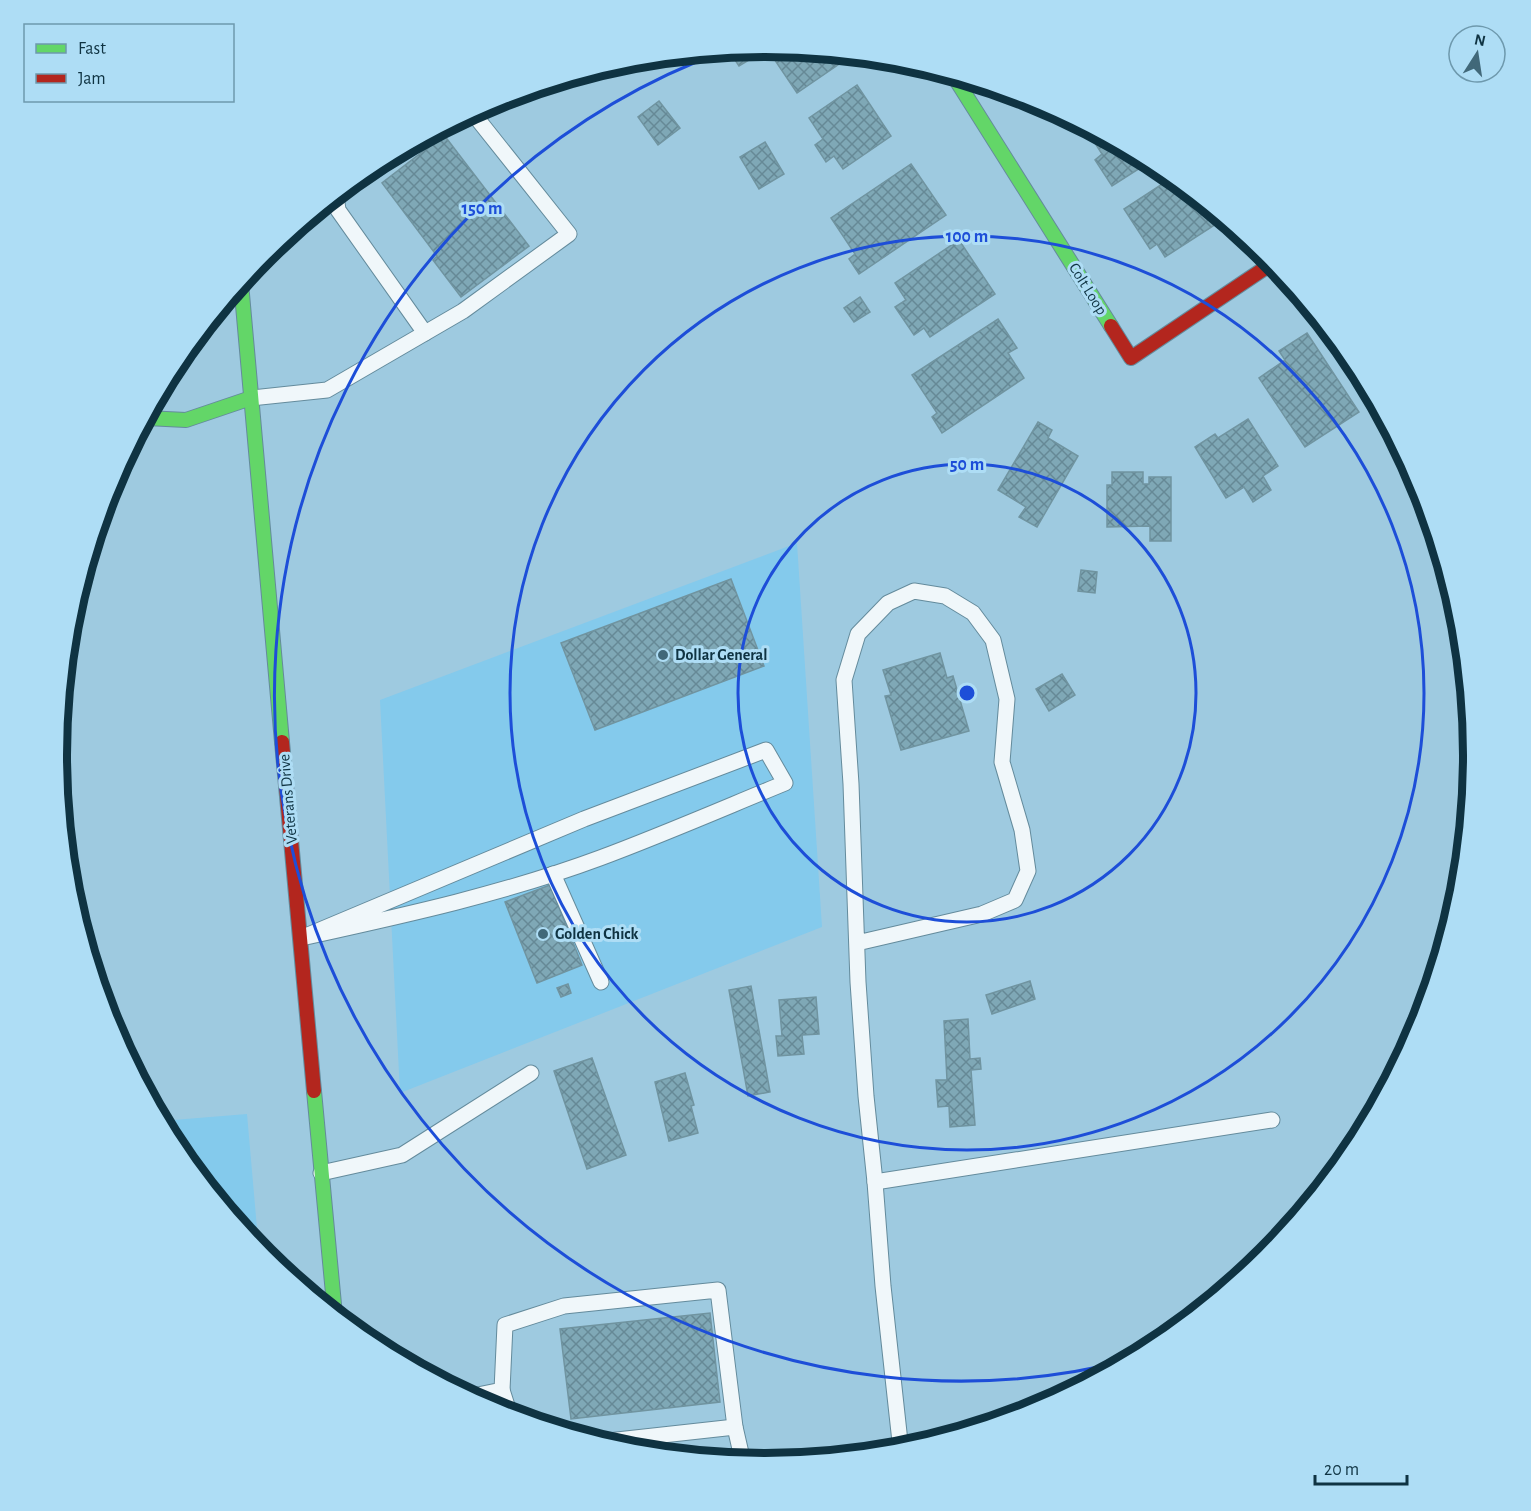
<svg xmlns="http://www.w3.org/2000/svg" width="1531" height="1511" font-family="'Alegreya Sans',sans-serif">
<defs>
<pattern id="building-cross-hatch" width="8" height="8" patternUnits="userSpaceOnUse" patternTransform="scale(1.5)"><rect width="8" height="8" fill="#7fa8b6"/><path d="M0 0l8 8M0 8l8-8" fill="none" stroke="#668996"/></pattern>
</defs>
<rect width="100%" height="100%" fill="#9ecae0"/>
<g fill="#84caec">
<polygon points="797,543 822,927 400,1093 380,700"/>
<polygon points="247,1114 259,1251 176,1149 161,1121"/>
</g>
<g fill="url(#building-cross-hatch)" stroke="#7094a0" stroke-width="1.5">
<polygon points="766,47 841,54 845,60 797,93"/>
<polygon points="743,50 749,60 739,66 733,57"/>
<polygon points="857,85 891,136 843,169 834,156 826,162 815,145 823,139 809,118"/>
<polygon points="659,101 680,128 658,145 638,117"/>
<polygon points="1088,128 1151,161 1112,186 1095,160 1102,154 1086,129"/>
<polygon points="444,135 529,246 461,297 433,260 437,256 382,183"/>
<polygon points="765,142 784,174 759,189 740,157"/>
<polygon points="911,164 946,215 859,274 849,259 855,254 831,218"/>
<polygon points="1173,177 1224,219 1165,257 1157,244 1150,249 1124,209"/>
<polygon points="959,240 995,294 930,337 924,328 914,335 895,307 906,300 895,283"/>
<polygon points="860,297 870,312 854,322 844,308"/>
<polygon points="998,319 1017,348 1008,353 1024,378 942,433 932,417 937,413 912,375"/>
<polygon points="1307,333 1359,412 1305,447 1259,378 1285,360 1279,351"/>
<polygon points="1248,419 1278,466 1263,476 1271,490 1253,502 1244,487 1226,498 1195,447 1215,434 1218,438"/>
<polygon points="1038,422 1052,430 1048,438 1078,456 1037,527 1019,517 1026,507 998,490"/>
<polygon points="1112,472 1143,472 1143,484 1149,484 1149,477 1171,477 1171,541 1150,541 1150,526 1107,527 1107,485 1112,485"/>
<polygon points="1081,570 1097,572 1095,593 1078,591"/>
<polygon points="731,579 764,666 595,730 561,643"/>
<polygon points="940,653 947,678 953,676 969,731 901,750 885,696 891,695 883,670"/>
<polygon points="1062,674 1075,695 1049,711 1036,689"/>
<polygon points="550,885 582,965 537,983 505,902"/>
<polygon points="1030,981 1035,999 992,1014 986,995"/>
<polygon points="568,984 571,993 561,997 557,988"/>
<polygon points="751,986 770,1092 748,1096 729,990"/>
<polygon points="816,997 819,1034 802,1035 804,1054 778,1056 776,1036 782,1036 779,1000"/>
<polygon points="968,1019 970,1059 980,1058 981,1069 971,1070 975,1125 950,1127 949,1106 938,1107 936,1080 947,1080 944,1021"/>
<polygon points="592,1058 626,1155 587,1169 554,1071"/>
<polygon points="685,1073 694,1105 691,1106 698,1133 669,1141 655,1082"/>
<polygon points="710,1313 720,1402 571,1419 560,1329"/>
</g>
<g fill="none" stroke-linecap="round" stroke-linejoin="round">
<g stroke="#648b9c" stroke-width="17">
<g id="lane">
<polyline points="336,195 338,210 425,333"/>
<polyline points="251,398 327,390 463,311 569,234 472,112"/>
<path d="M766,750L785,783C724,808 662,835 600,858C503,894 401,916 301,938L584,819Z"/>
<polyline points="553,874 601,982"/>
<polyline points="857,943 982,914 1015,900 1028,871 1022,830 1002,762 1007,699 993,640 973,613 945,596 914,591 888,603 858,634 844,680 851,784 858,982 866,1096 875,1182 883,1286 901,1451"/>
<polyline points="321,1173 402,1155 531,1073"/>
<polyline points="875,1182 1272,1120"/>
<polyline points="502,1390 510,1415"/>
<polyline points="468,1397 502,1390 505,1325 564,1306 718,1290 735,1427 743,1462"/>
<polyline points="599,1442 735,1427"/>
</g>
</g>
<g stroke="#648b9c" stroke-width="16">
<g id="fast">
<polyline points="953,75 1111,326"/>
<polyline points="241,283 282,742"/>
<polyline points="146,418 186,420 251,398"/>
<polyline points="314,1091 335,1315"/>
</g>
</g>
<g stroke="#648b9c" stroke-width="16">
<g id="jam">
<polyline points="1111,326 1131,358 1274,262"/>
<polyline points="282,742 314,1091"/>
</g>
</g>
<use href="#lane" stroke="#f0f7fa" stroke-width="15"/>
<use href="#fast" stroke="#63d668" stroke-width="14"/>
<use href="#jam" stroke="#b3261e" stroke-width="14"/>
</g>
<g fill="none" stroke="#1d4ed8" stroke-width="3">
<circle cx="967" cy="693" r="229"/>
<circle cx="967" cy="693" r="457"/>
<path d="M1133 1359A686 686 0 0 1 727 50"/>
</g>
<g fill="#416879" stroke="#aeddf5" stroke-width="2">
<circle cx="663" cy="655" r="6"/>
<circle cx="543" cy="934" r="6"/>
</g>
<g text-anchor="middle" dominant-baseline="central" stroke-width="6" stroke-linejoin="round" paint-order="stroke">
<g font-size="16" fill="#0f3342" stroke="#aeddf5">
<text transform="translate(1088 289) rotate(58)">Colt Loop</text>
<text transform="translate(288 799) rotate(-95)">Veterans Drive</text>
</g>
<g font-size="16" font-weight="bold" fill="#0f3342" stroke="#aeddf5" text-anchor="start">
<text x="675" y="655">Dollar General</text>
<text x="555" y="934">Golden Chick</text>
</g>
</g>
<path d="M0 0H1531V1511H0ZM67 755a698 698 0 1 1 1396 0a698 698 0 1 1-1396 0Z" fill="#aeddf5" fill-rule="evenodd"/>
<path fill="none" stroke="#0f3342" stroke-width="8" d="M67 755a698 698 0 1 1 1396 0a698 698 0 1 1-1396 0Z"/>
<circle cx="967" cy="693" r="9" fill="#1d4ed8" stroke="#aeddf5" stroke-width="3"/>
<g font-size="18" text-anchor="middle" font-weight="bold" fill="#1d4ed8" stroke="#aeddf5" stroke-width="6" stroke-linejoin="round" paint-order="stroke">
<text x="482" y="214">150 m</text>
<text x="967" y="242">100 m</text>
<text x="967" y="470">50 m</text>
</g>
<rect x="24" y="24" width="210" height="78" fill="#aeddf5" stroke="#6e99ad" stroke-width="1.5"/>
<rect x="36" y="44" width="30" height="9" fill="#63d668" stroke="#6e99ad" stroke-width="1.5"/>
<text x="78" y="54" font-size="18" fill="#0f3342">Fast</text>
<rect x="36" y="74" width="30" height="9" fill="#b3261e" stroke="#6e99ad" stroke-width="1.5"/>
<text x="78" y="84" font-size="18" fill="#0f3342">Jam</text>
<g transform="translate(1477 54) rotate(12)"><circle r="28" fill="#aeddf5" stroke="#6e99ad" stroke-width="1.5"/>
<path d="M0-4.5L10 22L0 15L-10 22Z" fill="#416879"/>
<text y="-9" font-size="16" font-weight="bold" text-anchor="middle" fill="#0f3342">N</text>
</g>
<path d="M1315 1475v9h92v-9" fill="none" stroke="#0f3342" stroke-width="3"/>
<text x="1324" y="1475" font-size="18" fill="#0f3342" stroke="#aeddf5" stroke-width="4.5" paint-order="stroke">20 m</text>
</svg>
